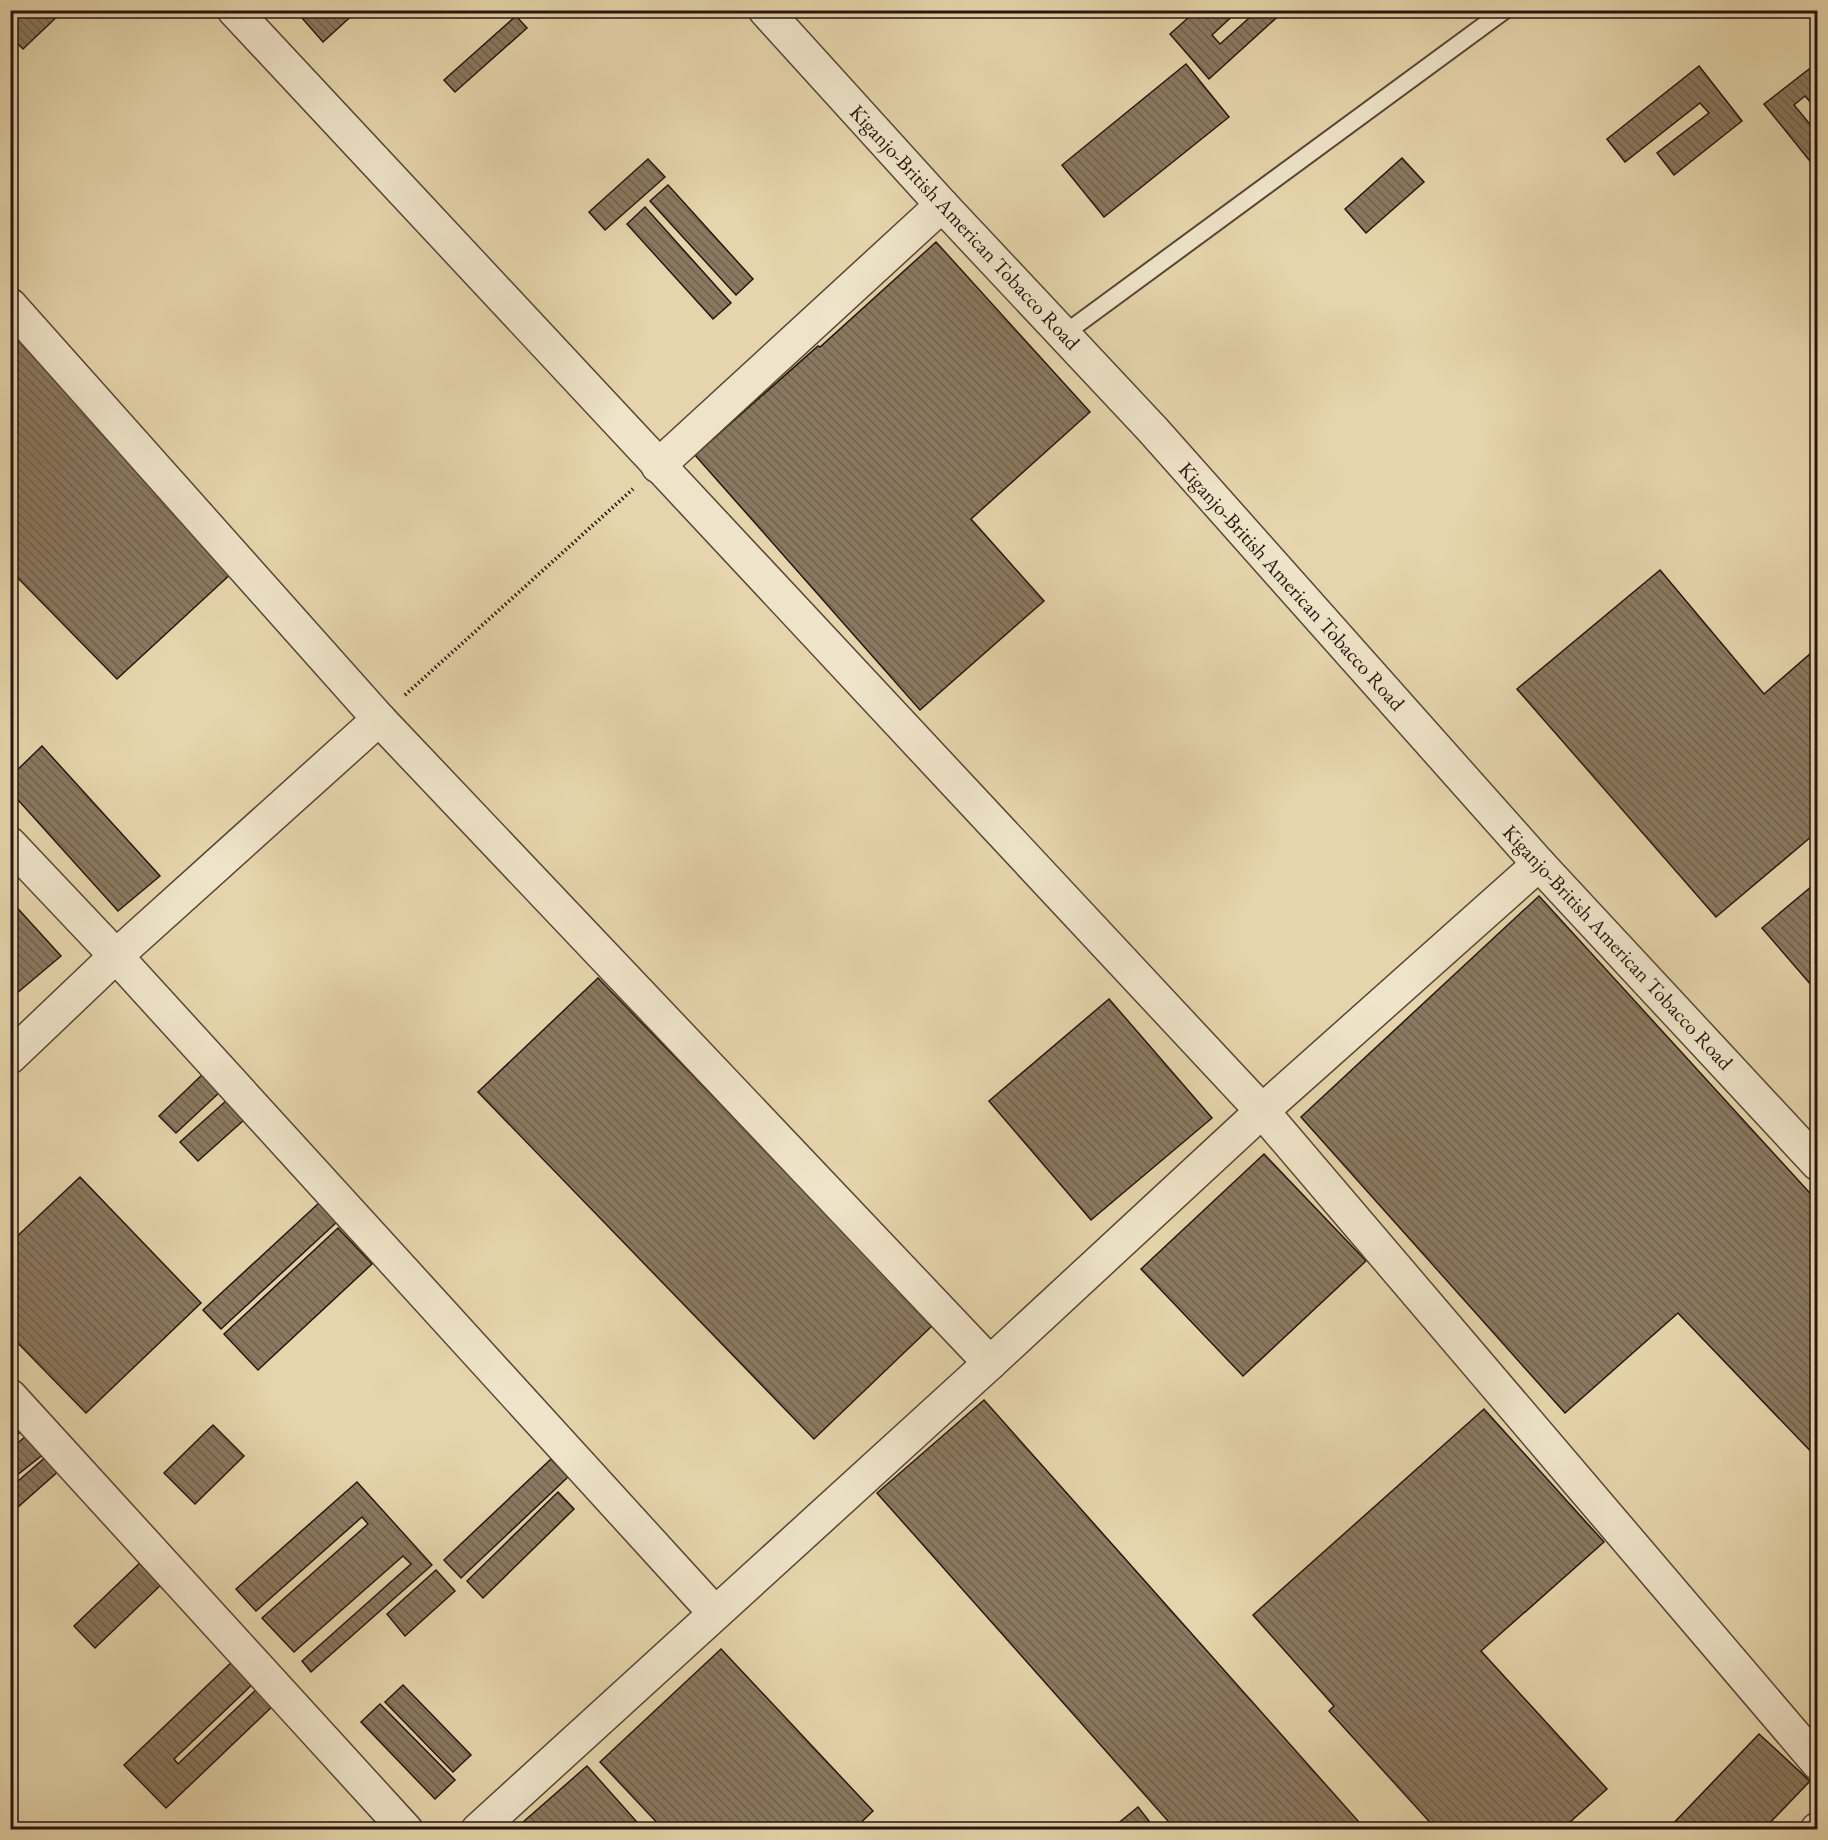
<svg xmlns="http://www.w3.org/2000/svg" width="1828" height="1840" font-family="'EB Garamond',serif">
<defs>
<pattern id="building-back-hatch" width="6" height="6" patternUnits="userSpaceOnUse" patternTransform="scale(1.5)"><rect width="6" height="6" fill="#8a7961"/><path d="M-1 5l2 2M0 0l6 6M5-1l2 2" fill="none" stroke="#71624e"/></pattern>
</defs>
<rect width="100%" height="100%" fill="#e6d5ac"/>
<filter id="stains"><feTurbulence type="fractalNoise" baseFrequency=".00333" numOctaves="4"/><feColorMatrix values="0 0 0 0 .2 0 0 0 0 .09 0 0 0 0 .02 0 0 0 .5 -.17"/></filter>
<radialGradient id="worn" r=".72"><stop offset=".6" stop-color="#630" stop-opacity="0"/><stop offset="1" stop-color="#630" stop-opacity=".3"/></radialGradient>
<g fill="url(#building-back-hatch)" stroke="#27150f" stroke-width="1.5">
<polygon points="10,10 64,10 23,49 10,36"/>
<polygon points="295,10 358,10 323,42"/>
<polygon points="1197,10 1239,10 1212,35 1220,44 1258,10 1285,10 1209,79 1170,34"/>
<polygon points="516,16 527,28 455,92 444,80"/>
<polygon points="1186,64 1229,117 1104,217 1062,165"/>
<polygon points="1699,66 1742,121 1674,175 1657,153 1709,113 1700,103 1625,162 1607,139"/>
<polygon points="1813,66 1818,71 1818,111 1805,96 1794,105 1818,134 1818,171 1764,104"/>
<polygon points="1402,158 1424,182 1366,233 1345,209"/>
<polygon points="648,159 665,177 605,230 589,212"/>
<polygon points="668,185 753,279 736,295 650,201"/>
<polygon points="645,207 731,303 713,319 627,224"/>
<polygon points="936,242 1090,412 971,519 1044,601 920,710 695,455 818,346 820,347"/>
<polygon points="10,326 234,571 117,679 10,570"/>
<polygon points="1660,570 1764,694 1818,647 1818,831 1716,917 1517,689"/>
<polygon points="42,746 160,876 118,911 10,791 10,777"/>
<polygon points="1818,881 1818,993 1762,928"/>
<polygon points="1539,896 1818,1202 1818,1459 1678,1313 1565,1413 1301,1117"/>
<polygon points="10,900 61,956 10,999"/>
<polygon points="598,978 934,1324 814,1439 478,1092"/>
<polygon points="1109,999 1212,1118 1091,1220 989,1101"/>
<polygon points="204,1073 221,1091 176,1133 159,1116"/>
<polygon points="227,1100 244,1120 198,1161 180,1142"/>
<polygon points="1264,1154 1366,1261 1243,1376 1141,1269"/>
<polygon points="80,1177 201,1303 86,1413 10,1335 10,1243"/>
<polygon points="320,1202 338,1221 221,1329 203,1310"/>
<polygon points="338,1228 372,1264 258,1370 224,1334"/>
<polygon points="984,1400 1366,1830 1176,1830 877,1493"/>
<polygon points="10,1404 29,1425 10,1441"/>
<polygon points="1484,1409 1604,1542 1481,1651 1607,1789 1561,1830 1437,1830 1329,1711 1334,1706 1253,1615"/>
<polygon points="213,1425 244,1456 195,1504 164,1473"/>
<polygon points="35,1429 50,1449 12,1479 10,1449"/>
<polygon points="48,1455 61,1469 10,1514 10,1488"/>
<polygon points="551,1459 568,1477 461,1578 444,1560"/>
<polygon points="357,1482 432,1565 311,1672 302,1661 411,1564 403,1556 294,1652 262,1618 368,1524 362,1517 256,1611 236,1589"/>
<polygon points="558,1492 574,1509 483,1598 467,1581"/>
<polygon points="144,1559 165,1581 95,1648 74,1626"/>
<polygon points="436,1570 455,1591 405,1636 387,1614"/>
<polygon points="721,1649 873,1811 853,1830 664,1830 600,1762"/>
<polygon points="236,1658 257,1680 174,1759 178,1764 262,1684 278,1701 166,1808 124,1765"/>
<polygon points="403,1685 471,1755 453,1772 385,1702"/>
<polygon points="380,1704 455,1780 435,1799 361,1722"/>
<polygon points="1759,1734 1810,1781 1763,1830 1667,1830"/>
<polygon points="587,1766 644,1830 514,1830"/>
<polygon points="1138,1807 1156,1830 1110,1830"/>
</g>
<g fill="none" stroke-linecap="round" stroke-linejoin="round">
<g stroke="#574536" stroke-width="20">
<polyline id="service" points="1064,334 1505,10"/>
</g>
<g stroke="#574536" stroke-width="36">
<g id="minor">
<polyline points="234,10 1262,1111 1818,1763"/>
<polyline points="765,10 942,205 1153,430 1539,864 1818,1164"/>
<polyline points="10,305 379,719 990,1363"/>
<polyline points="658,466 942,205"/>
<polyline points="10,844 116,956 715,1613"/>
<polyline points="10,1057 116,956 379,719"/>
<polyline points="10,1396 406,1830"/>
<polyline points="478,1830 990,1363 1262,1111 1539,864"/>
<polyline points="1817,1830 1818,1829"/>
</g>
</g>
<polyline stroke="#27150f" stroke-width="4" stroke-dasharray="1.5 3" stroke-linecap="butt" points="405,695 633,489"/>
<use href="#service" stroke="#efe4c9" stroke-width="16"/>
<use href="#minor" stroke="#efe4c9" stroke-width="33"/>
</g>
<g text-anchor="middle" dominant-baseline="central" stroke-width="4.5" stroke-linejoin="round" paint-order="stroke">
<g font-size="21" fill="#27150f" stroke="#efe4c9">
<text transform="translate(965 227) rotate(47)">Kiganjo-British American Tobacco Road</text>
<text transform="translate(1292 586) rotate(48)">Kiganjo-British American Tobacco Road</text>
<text transform="translate(1618 947) rotate(47)">Kiganjo-British American Tobacco Road</text>
</g>
</g>
<rect width="1828" height="1840" fill="none" stroke="#e6d5ac" stroke-width="36"/>
<rect x="12" y="12" width="1804" height="1816" fill="none" stroke="#27150f" stroke-width="3"/>
<rect x="18" y="18" width="1792" height="1804" fill="none" stroke="#27150f" stroke-width="1.5"/>
<rect width="100%" height="100%" filter="url(#stains)"/>
<rect width="100%" height="100%" fill="url(#worn)"/>
</svg>
